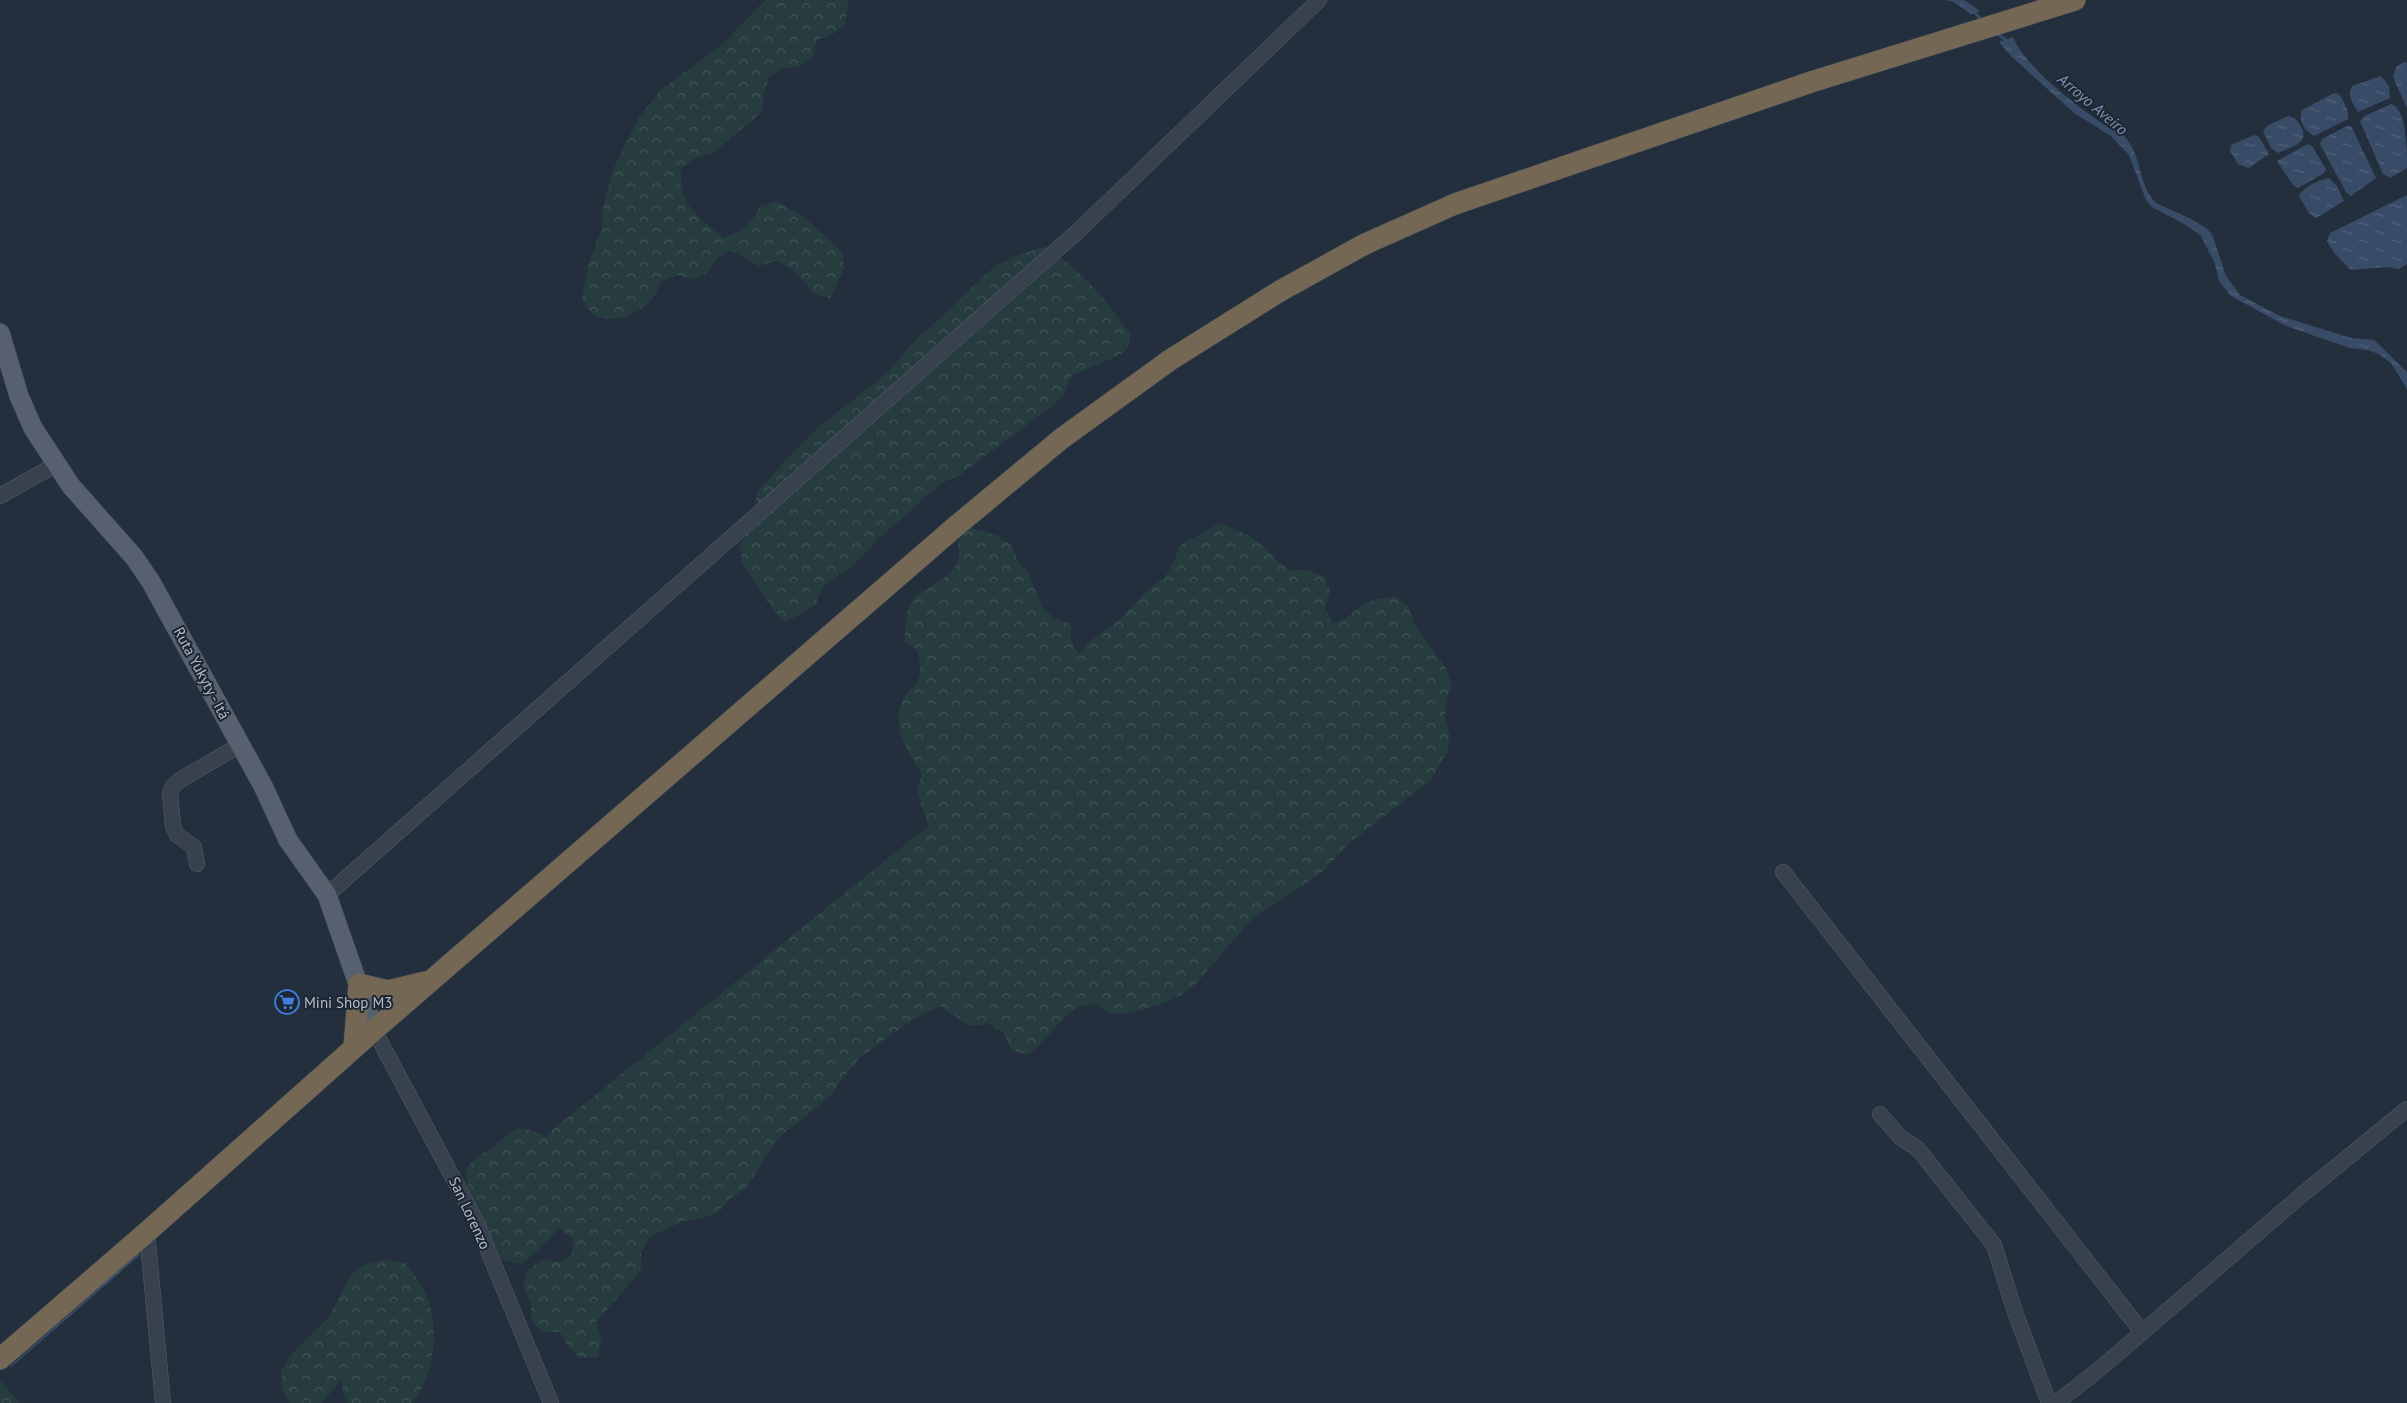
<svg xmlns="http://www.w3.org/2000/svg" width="2407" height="1403" font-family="'PT Sans',sans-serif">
<defs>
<pattern id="forest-crowns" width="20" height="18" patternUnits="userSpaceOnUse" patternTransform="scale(1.25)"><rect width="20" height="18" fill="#263c3f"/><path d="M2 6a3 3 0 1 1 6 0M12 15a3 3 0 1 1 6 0" fill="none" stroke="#435659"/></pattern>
<pattern id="water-ripples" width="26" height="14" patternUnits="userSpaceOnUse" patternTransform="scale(1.25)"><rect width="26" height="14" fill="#394c67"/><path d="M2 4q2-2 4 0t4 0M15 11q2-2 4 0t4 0" fill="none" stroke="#53647b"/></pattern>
</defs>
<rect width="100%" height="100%" fill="#242f3e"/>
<g fill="url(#forest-crowns)">
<path d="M766,0H849L845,24L833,34L817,40L813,57L799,67L782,68L769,77L763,94V111L713,153L695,158L681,168C678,206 697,216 724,238C743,230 751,225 760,206L776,201L805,218L843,253L844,269L830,299L814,293L790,268L776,261L759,266L730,250L716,259L707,273L692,280L678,275L661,282C659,286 657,292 654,296C642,314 609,328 591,312C587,308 585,303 582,299L588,265L602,228L603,208L613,170L639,117L662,89L722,45Z"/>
<path d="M1046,247C1081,269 1107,301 1131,335L1126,351L1111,359L1072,375L1064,394L1051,407L961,474L942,483L879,538L854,565L823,587L815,605L785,623L772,608L742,563L740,544L757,512L756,494C775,472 794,450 815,431C839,409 865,392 889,371C897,363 903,353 911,345C922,333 935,323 947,312C984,277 993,258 1046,247Z"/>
<path d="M1219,522L1250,536L1265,547L1275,559L1290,570H1307L1324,576L1330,591L1325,609L1333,623C1351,618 1347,616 1360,607C1370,599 1383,598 1395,596L1409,607L1414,623L1445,667L1452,685L1446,701L1445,718L1450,735L1447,752L1430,781L1348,844L1325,870L1250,921L1194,986L1179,996L1164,1003L1130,1013L1110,1014L1095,1004C1089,1005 1081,1005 1076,1009C1057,1021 1046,1042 1027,1055L1011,1050L1004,1033L989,1024L970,1026L940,1006L909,1022L862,1056L849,1070L828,1099L785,1132L774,1144L746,1188L731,1198L719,1211L701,1219L683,1221L651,1236L641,1252L642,1269L596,1322L602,1340L598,1357L580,1358L568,1346L560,1332H543L531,1320V1303L523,1287L528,1270L542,1260L559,1262L572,1255L573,1239L559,1228L536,1253L520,1264L503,1260L492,1247L483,1215L468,1192L466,1169C476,1156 481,1156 493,1147C516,1128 514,1123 545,1136L928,826L917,790L922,774C908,753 888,723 905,696C907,692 912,689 915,685C923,674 920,663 918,651L905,641C905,631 905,620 908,610C913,587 946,586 957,563C963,552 953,544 963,526L996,535L1011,545L1018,561L1029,574L1042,607L1054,618L1071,624V640L1078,655L1089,642L1116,623L1151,587L1165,577L1174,562L1179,546C1193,537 1207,533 1219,522Z"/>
<path d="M385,1260L405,1263C412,1272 421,1282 425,1292C441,1326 435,1374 412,1403H348L343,1394L342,1378L322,1403H289L282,1388L281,1371L290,1356L329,1317L352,1273L367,1264Z"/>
<polygon points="0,1380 1,1381 20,1403 0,1403"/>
</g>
<g fill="url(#water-ripples)">
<polygon points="1946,0 1964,0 1980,11 1971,14 1954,2"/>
<path d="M2013,37C2025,67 2079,108 2106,126C2111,130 2118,131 2123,135C2143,154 2137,185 2156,203L2189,218L2206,228L2212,234L2226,276L2240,295L2280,316L2351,338L2374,340L2407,372V389L2391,363L2379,354L2367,350L2350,348L2286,326L2231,296L2219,281L2215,264L2201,236L2186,225L2152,207L2146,200L2129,155L2111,136L2074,113L2012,57L1999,42Z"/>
<polygon points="2404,62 2407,63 2407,108 2393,77 2396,67"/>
<path d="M2381,76L2389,86L2390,98L2358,112C2353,104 2347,95 2352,86Z"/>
<path d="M2334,93L2339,94C2343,101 2350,111 2348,119L2314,136C2304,130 2298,121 2302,110Z"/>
<path d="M2391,104C2407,108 2407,152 2407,168L2390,178L2383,174L2360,121L2365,116Z"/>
<path d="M2288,116C2294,117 2297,120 2300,125C2311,143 2293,146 2278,153L2271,148L2263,131L2267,126Z"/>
<polygon points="2347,126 2351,126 2376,178 2351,196 2346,192 2320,144 2322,139"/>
<polygon points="2254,135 2259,137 2269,154 2249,168 2238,164 2230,151 2231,145"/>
<polygon points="2308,144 2312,146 2326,169 2324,173 2298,188 2293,185 2277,161"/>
<path d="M2329,178L2337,186L2344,201L2316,218L2309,213L2299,196C2303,187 2319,180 2329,178Z"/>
<polygon points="2407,195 2407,264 2399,269 2387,267 2351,270 2335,254 2327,241 2330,233"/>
<polygon points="139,1253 140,1255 10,1368 10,1366"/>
</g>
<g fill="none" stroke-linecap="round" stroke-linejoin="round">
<g stroke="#394c67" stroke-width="3">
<polyline points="1973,11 1983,21"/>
<polyline points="1997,33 2008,42"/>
</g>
<g stroke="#565f6c" stroke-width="16">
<g id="minor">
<polyline points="0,496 57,464"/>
<polyline points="197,864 194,847 177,835 173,826 170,793 173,786 180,780 240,745"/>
<polyline points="1783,872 2142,1332"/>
<polyline points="327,895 1077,232 1319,0"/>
<polyline points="374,1030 475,1219 551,1403"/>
<polyline points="1880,1114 1900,1137 1918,1149 1994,1245 2015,1312 2049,1403"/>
<polyline points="147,1232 163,1403"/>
<polyline points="2056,1403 2102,1367 2304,1193 2407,1109"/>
</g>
</g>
<g stroke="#414a57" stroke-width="20">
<polyline id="major" points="0,333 19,396 33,428 71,486 134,557 151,582 263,786 288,840 327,895 374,1030"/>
</g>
<g stroke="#434c59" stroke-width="22">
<g id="highway">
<polyline points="354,1047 359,984 388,991 425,982"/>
<polyline points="0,1359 147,1232 381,1024 955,527 1061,439 1170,360 1280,291 1365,244 1455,204 1811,82 2075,0"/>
</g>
</g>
<use href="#minor" stroke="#38414e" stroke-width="15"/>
<use href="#major" stroke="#56606e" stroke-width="19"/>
<use href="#highway" stroke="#746855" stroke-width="21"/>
</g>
<defs>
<g id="supermarket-ring" transform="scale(1.25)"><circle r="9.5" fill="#1d2633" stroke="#3f7fe0" stroke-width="1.5"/><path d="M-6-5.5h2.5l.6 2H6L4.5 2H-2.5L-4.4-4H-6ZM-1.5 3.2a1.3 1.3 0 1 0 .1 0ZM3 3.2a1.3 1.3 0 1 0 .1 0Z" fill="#3f7fe0"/></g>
</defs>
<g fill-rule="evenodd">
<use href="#supermarket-ring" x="287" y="1002"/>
</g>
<g text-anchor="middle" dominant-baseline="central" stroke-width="4" stroke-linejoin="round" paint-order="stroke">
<g font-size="15" fill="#b4bcc9" stroke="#1d2633">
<text transform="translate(202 673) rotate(62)">Ruta Yukyty - Itá</text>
<text transform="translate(470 1213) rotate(65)">San Lorenzo</text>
</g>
<g font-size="15" fill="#b4bcc9" stroke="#1d2633" text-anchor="start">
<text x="304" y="1002">Mini Shop M3</text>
</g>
<g font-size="16" font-style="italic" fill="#7c92b1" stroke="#1d2633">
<text transform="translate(2093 104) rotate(40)">Arroyo Aveiro</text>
</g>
</g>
</svg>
